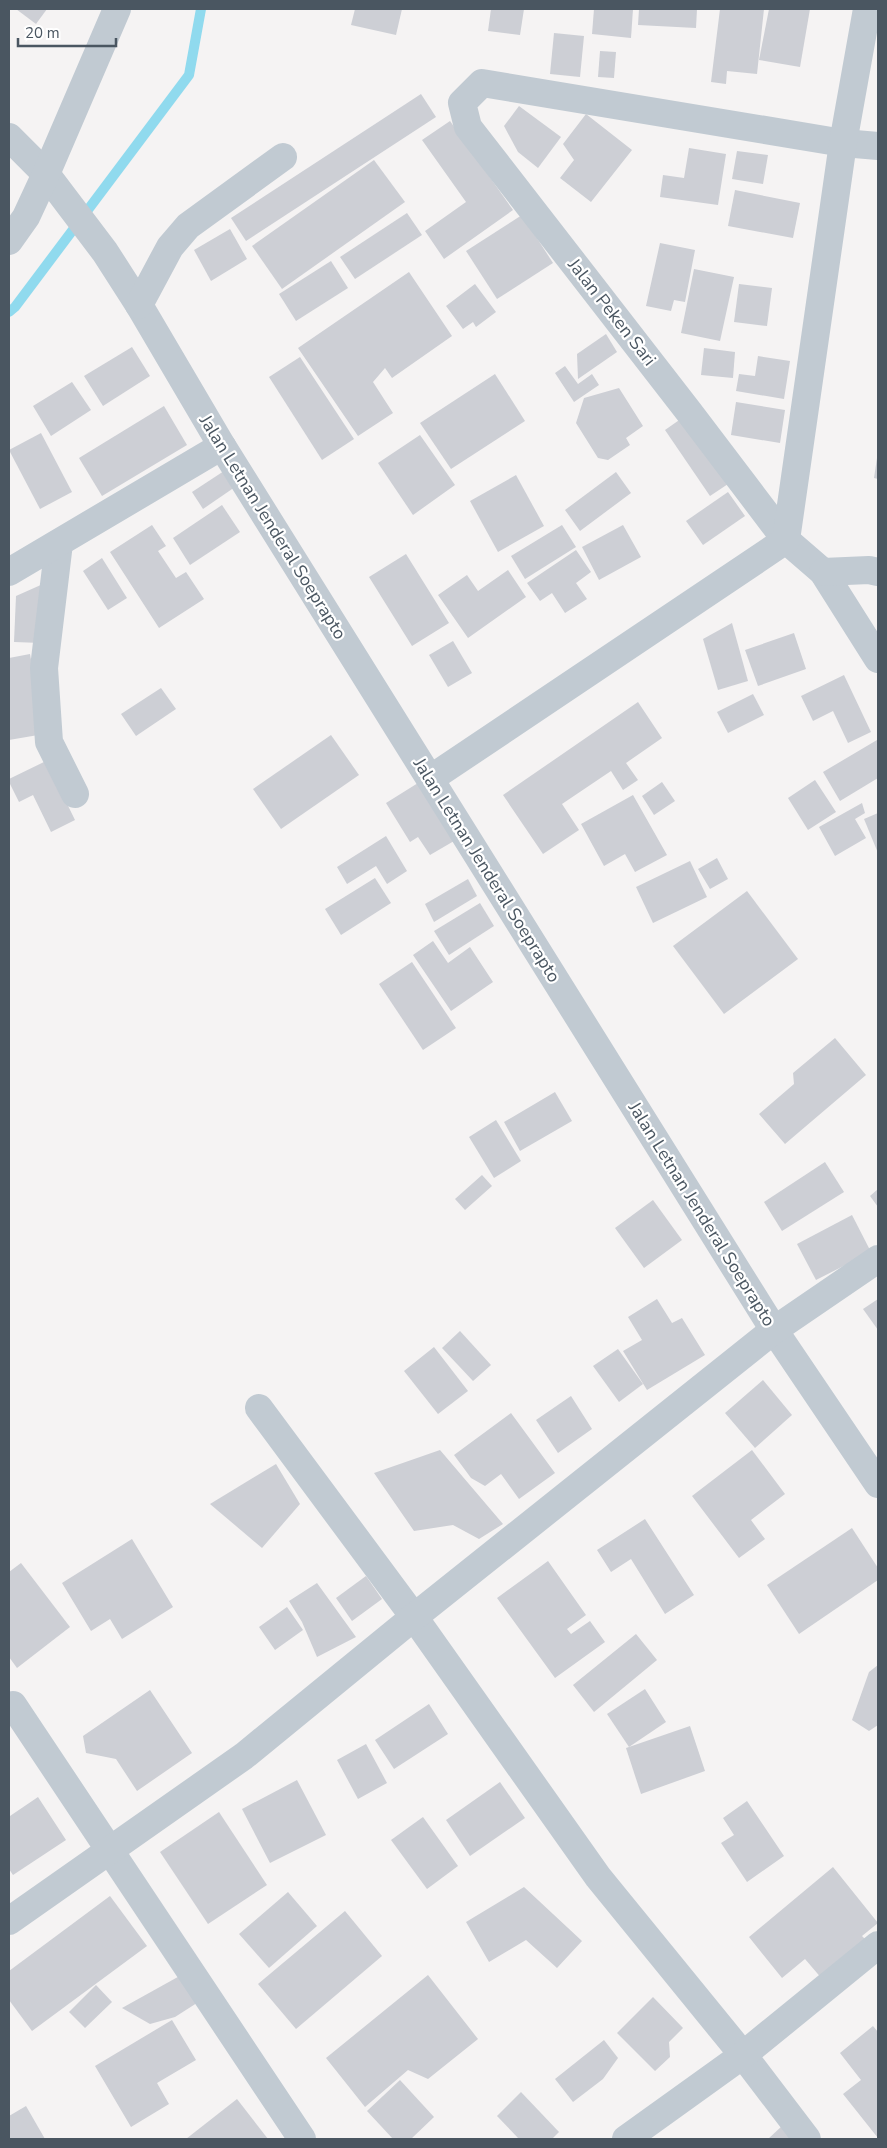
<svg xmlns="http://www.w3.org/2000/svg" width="887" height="2148" font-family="'Nunito Sans',sans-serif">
<rect width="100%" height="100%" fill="#f5f3f3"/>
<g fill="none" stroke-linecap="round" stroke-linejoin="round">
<polyline stroke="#90daee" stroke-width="10" points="9,312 15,307 189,75 201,9"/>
</g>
<g fill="#cdcfd5">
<polygon points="16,9 47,9 36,24"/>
<polygon points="355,9 402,9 396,35 351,25"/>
<polygon points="491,9 524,9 520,35 488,31"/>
<polygon points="594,9 633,9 631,38 592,34"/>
<polygon points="639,9 697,9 696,28 638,25"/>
<polygon points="720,9 764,9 757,74 727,71 726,84 711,82"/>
<polygon points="769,9 810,9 800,67 759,60"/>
<polygon points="554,33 584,36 580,77 550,74"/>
<polygon points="600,51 616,52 614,78 598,77"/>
<polygon points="421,94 436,117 246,241 231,218"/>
<polygon points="519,106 561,137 538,168 518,152 504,126"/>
<polygon points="586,114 632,150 591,202 560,178 574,160 563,144"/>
<polygon points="450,121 513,210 444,259 425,231 466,202 422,140"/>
<polygon points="689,148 726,154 718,205 660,197 663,175 684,178"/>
<polygon points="737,151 768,155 763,184 732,179"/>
<polygon points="374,160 405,202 282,289 252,246"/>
<polygon points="735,190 800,203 793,238 728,226"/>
<polygon points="407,213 422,235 355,279 340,257"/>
<polygon points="522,215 553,263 497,299 466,251"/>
<polygon points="230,229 247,259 211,281 194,250"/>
<polygon points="660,243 695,250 685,302 674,300 671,311 646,306"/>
<polygon points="331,261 348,288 296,321 279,294"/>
<polygon points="694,269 734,277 720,341 681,333"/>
<polygon points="409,272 452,336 392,378 385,368 373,382 393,413 358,436 298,348"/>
<polygon points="475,284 496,312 476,327 473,322 463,329 446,306"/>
<polygon points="739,284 772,288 767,326 734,322"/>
<polygon points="606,334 617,352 578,379 577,354"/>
<polygon points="132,347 150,376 103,406 84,376"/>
<polygon points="704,348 735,352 733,378 701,375"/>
<polygon points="758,356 790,361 784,399 736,391 739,374 755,376"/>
<polygon points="300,357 354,439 322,460 269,377"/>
<polygon points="565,366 578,384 592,374 599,385 574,402 555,373"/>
<polygon points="495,374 525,421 451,469 420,423"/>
<polygon points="72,382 91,410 51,436 33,406"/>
<polygon points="619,388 643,426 626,438 630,445 608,460 598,458 576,423 584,398"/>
<polygon points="736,402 785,410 780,443 731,435"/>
<polygon points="164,406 187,445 102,496 79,458"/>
<polygon points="685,416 731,482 710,496 665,430"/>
<polygon points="41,433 72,492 40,509 9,450"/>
<polygon points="420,435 455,485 413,515 378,463"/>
<polygon points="877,458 878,458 878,479 874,478"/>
<polygon points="224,471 235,487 203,509 192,492"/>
<polygon points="616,472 631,493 580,531 565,510"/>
<polygon points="516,475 544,526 498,552 470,501"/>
<polygon points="728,492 745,516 703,545 686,521"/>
<polygon points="222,505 240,532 190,565 173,538"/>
<polygon points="152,525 166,546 158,551 176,578 186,572 204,599 159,628 110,552"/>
<polygon points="562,525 576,547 525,579 511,556"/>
<polygon points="623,525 641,557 599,580 582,547"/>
<polygon points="576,550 591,572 576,583 587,599 565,613 552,593 540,601 527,583"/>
<polygon points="406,554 449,623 412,646 369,577"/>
<polygon points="102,558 127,598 108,610 83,571"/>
<polygon points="508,570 526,597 468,638 438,595 467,575 478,591"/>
<polygon points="43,584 41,643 14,642 16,596"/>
<polygon points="732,623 748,681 718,690 703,639"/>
<polygon points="794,633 806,669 758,686 745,650"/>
<polygon points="453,641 472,673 448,687 429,655"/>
<polygon points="30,654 44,734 9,740 9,658"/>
<polygon points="844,675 871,732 848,743 833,711 813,721 801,696"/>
<polygon points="161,688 176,709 136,736 121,714"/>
<polygon points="753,694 764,715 728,733 717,712"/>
<polygon points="638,702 662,738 626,763 638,780 623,790 611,771 562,804 579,830 543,854 503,795"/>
<polygon points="331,735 359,775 281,829 253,789"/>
<polygon points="877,740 878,778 840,801 823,772"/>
<polygon points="46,761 75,820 51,832 33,795 19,802 9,782 9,779"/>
<polygon points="815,780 836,812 808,830 788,798"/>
<polygon points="662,782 675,801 654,815 642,796"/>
<polygon points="418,783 454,841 430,855 418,837 410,842 386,803"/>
<polygon points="633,795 667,855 635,872 625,854 604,866 581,824"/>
<polygon points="862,803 865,813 855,819 866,838 835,856 819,827"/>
<polygon points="878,813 878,853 864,819"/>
<polygon points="386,836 407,871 387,884 376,866 347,884 337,867"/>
<polygon points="717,858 728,879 710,889 698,869"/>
<polygon points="690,861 707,897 653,923 636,887"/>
<polygon points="375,878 391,903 341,935 325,909"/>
<polygon points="468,879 477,896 434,922 425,904"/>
<polygon points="747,891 798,959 724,1014 673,946"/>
<polygon points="480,903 494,926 449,955 434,931"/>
<polygon points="433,941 448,963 470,947 493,982 451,1011 413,955"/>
<polygon points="412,962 456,1028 423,1050 379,984"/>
<polygon points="835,1038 866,1075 785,1144 759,1114 794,1084 793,1073"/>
<polygon points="555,1092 572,1121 520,1151 504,1122"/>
<polygon points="496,1120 521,1161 494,1178 469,1137"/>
<polygon points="825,1162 844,1192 782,1231 764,1202"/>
<polygon points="482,1175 492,1186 465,1210 455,1199"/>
<polygon points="878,1189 878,1207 870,1196"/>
<polygon points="653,1200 682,1240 644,1268 615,1228"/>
<polygon points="852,1215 871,1252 816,1280 797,1244"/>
<polygon points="657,1299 672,1323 682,1318 705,1355 647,1390 623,1351 642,1340 628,1317"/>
<polygon points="878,1299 878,1330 863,1309"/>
<polygon points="460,1331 491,1365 473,1381 442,1348"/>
<polygon points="434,1347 468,1391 438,1414 404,1371"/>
<polygon points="618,1349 643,1384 619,1402 593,1366"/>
<polygon points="763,1380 792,1415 755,1448 725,1413"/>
<polygon points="571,1396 592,1429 558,1453 536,1420"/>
<polygon points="511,1413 555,1473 519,1499 501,1474 485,1486 471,1478 454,1455"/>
<polygon points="440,1450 503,1524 479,1539 453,1525 414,1531 374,1473"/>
<polygon points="752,1450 785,1494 751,1520 765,1539 739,1558 692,1496"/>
<polygon points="276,1464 300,1504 262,1548 210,1504"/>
<polygon points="645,1519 694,1595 665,1614 631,1559 611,1572 597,1550"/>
<polygon points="852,1528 878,1568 878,1580 799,1634 767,1585"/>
<polygon points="132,1539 173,1607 122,1639 110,1619 91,1631 62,1583"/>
<polygon points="548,1561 586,1615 567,1629 571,1634 590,1621 605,1642 555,1678 497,1598"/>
<polygon points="21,1563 70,1627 17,1668 9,1657 9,1572"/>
<polygon points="366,1576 382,1599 352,1621 336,1598"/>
<polygon points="317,1583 356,1637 317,1657 302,1622 289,1601"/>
<polygon points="287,1607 303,1630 275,1650 259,1627"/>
<polygon points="636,1634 657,1660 594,1712 573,1685"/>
<polygon points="878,1665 878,1725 869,1731 852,1720 869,1672"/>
<polygon points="645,1689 666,1722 629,1747 607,1714"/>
<polygon points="150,1690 192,1753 137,1791 116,1759 86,1753 83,1736"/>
<polygon points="429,1704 448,1734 394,1769 375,1740"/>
<polygon points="690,1726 705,1771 641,1794 626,1748"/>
<polygon points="366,1744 387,1783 358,1799 337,1760"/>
<polygon points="297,1780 326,1835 270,1863 242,1809"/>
<polygon points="500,1782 525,1818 470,1856 446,1820"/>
<polygon points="38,1797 66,1840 13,1875 9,1869 9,1814 10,1816"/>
<polygon points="747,1801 784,1856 747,1882 721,1843 734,1835 723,1818"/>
<polygon points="219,1812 267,1885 208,1924 160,1852"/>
<polygon points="423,1817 458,1866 427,1889 391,1840"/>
<polygon points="833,1867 878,1923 862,1936 869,1943 823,1980 805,1959 782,1978 749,1937"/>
<polygon points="524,1887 582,1941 557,1968 526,1940 489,1962 466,1922"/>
<polygon points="288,1892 317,1926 269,1968 239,1934"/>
<polygon points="110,1896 147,1946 32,2031 9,2000 9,1971"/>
<polygon points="345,1911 382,1956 296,2029 258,1984"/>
<polygon points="185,1973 200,2001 175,2017 150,2024 122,2008"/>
<polygon points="428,1975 478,2039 428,2079 408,2070 365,2107 326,2058"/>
<polygon points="96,1985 112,2002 85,2028 69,2012"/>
<polygon points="653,1997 683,2028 669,2042 670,2057 655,2071 617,2033"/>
<polygon points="172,2020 196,2060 157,2083 169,2104 131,2127 95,2066"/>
<polygon points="873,2026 878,2032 878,2138 843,2094 861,2080 840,2053"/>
<polygon points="604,2040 618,2058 603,2079 573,2102 555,2079"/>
<polygon points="400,2080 434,2117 411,2139 393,2139 367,2111"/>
<polygon points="521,2092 559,2132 552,2139 519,2139 497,2116"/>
<polygon points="237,2099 268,2139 186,2139"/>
<polygon points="26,2106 45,2139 9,2139 9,2116"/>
<polygon points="782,2126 795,2139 768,2139"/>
</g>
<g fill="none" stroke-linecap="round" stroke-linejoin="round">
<g stroke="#c1cad2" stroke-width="28">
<polyline points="9,137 46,174 105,252 139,305 222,446 774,1330 878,1484"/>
<polyline points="878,146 843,143 482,83 462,103 468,127 689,412 786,540 823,572 878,659"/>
<polyline points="9,241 26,217 46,174 117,9"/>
<polyline points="139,305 170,247 188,226 283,157"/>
<polyline points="59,543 44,668 49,742 75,794"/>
<polyline points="9,572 222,446"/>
<polyline points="823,572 869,570 878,572"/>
<polyline points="430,779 786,540 843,143 867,9"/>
<polyline points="259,1408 414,1617 598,1877 743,2055 807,2139"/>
<polyline points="13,1705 302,2139"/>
<polyline points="9,1921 244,1756 414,1617 774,1330 878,1259"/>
<polyline points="626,2139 743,2055 878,1945"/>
</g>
</g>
<g text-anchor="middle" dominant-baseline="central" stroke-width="4.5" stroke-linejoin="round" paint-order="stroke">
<g font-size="18" fill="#4a5661" stroke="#fff">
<text transform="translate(612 312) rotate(52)">Jalan Peken Sari</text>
<text transform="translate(273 527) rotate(58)">Jalan Letnan Jenderal Soeprapto</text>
<text transform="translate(487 870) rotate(58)">Jalan Letnan Jenderal Soeprapto</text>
<text transform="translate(702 1214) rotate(58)">Jalan Letnan Jenderal Soeprapto</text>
</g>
</g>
<rect width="887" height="2148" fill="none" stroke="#4a5661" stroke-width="20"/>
<path d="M18 38v8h98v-8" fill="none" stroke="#4a5661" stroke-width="2.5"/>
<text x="25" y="38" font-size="15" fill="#4a5661" stroke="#ffffff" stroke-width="4" paint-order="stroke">20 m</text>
</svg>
